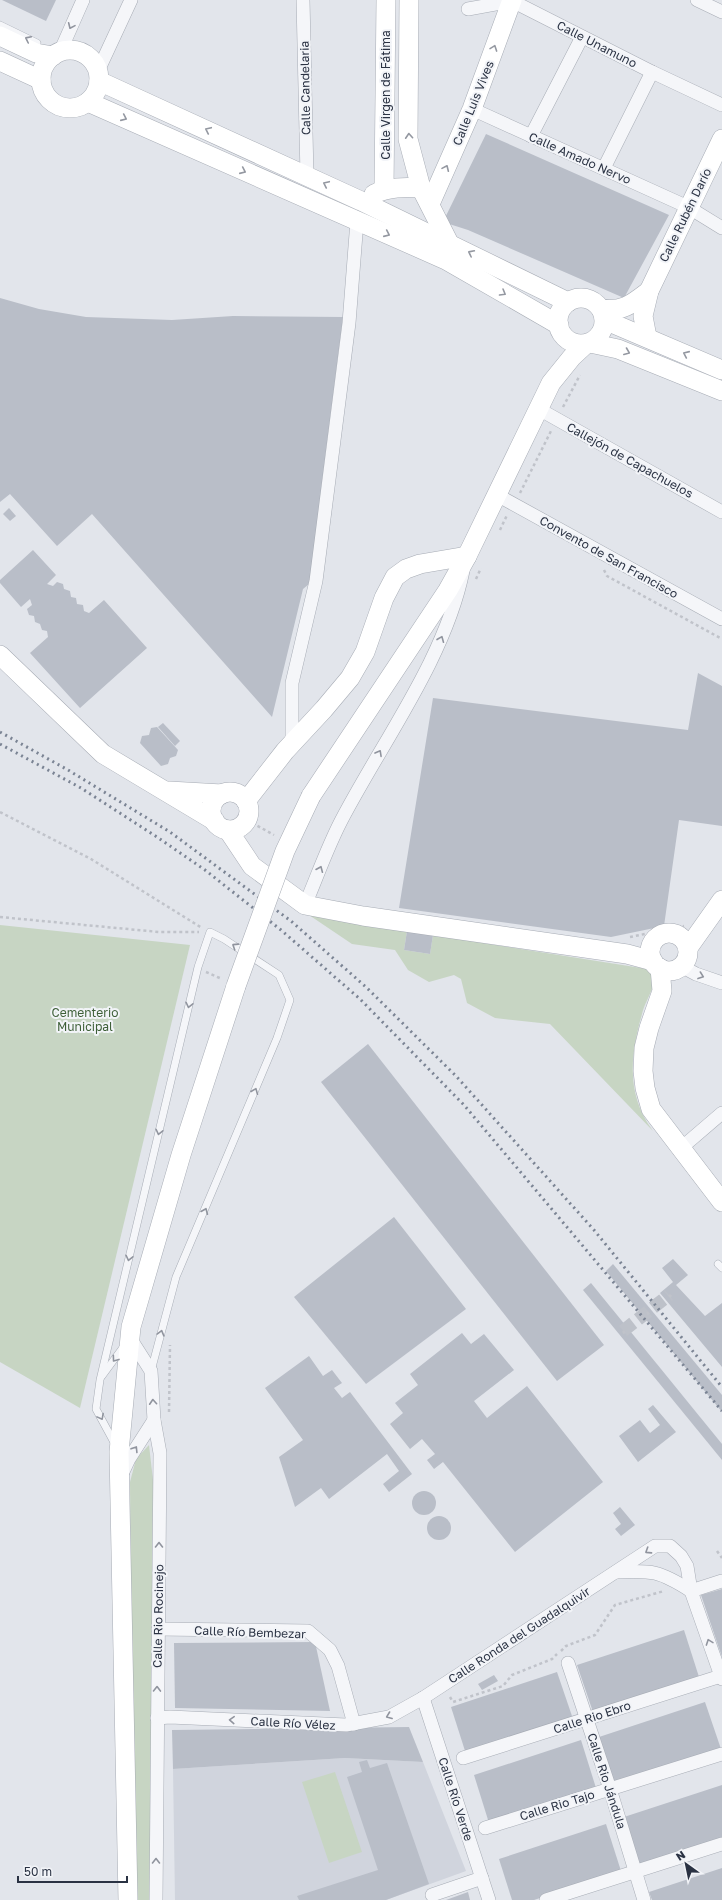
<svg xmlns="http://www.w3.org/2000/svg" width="722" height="1900" font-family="'Golos Text',sans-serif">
<rect width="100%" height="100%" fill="#e2e5eb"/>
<polygon fill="#d0d4dd" points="345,1758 423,1762 466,1871 386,1900 175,1900 173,1769"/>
<g fill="#c7d5c3">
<path d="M306,913L407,931L404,950L430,954L433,935L654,970C653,976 654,983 652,989C649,997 644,1005 642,1014C630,1056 626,1095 653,1131L550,1024L495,1018L467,1003L461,979L454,975L429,982L408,970L395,950L352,944Z"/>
<polygon points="0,925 190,945 80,1408 0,1362"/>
<polygon points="149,1445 153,1480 151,1900 133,1900 130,1482 136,1459"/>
<polygon points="335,1772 362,1852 329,1863 302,1782"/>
</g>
<g fill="#b9bec8">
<polygon points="2,0 56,0 46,21"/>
<polygon points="486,134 669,215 624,298 468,230 443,222"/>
<polygon points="0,298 39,309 86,317 172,320 233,316 343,317 322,482 313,575 309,584 303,589 272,717 92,514 57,546 10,494 0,502"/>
<polygon points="9,508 16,516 10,521 3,514"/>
<polygon points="33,550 56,575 47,584 53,586 57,582 63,584 64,589 70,591 71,597 76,598 77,604 83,605 84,611 89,613 104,600 147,648 80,708 30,653 48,637 47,631 42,630 40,624 35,622 34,616 29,615 27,609 32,605 30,599 21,607 0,583 0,580"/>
<polygon points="698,673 722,686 722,826 679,820 664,926 611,937 399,908 433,698 688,730"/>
<polygon points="163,723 180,741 175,746 158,727"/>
<polygon points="157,727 178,750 176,756 170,758 168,764 161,766 140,743 142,736 149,735 151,728"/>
<polygon points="407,931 433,935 430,954 404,950"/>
<polygon points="368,1044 604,1345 557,1381 321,1082"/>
<polygon points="394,1217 466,1309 366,1384 294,1297"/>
<polygon points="673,1259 688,1275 676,1285 705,1316 722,1303 722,1367 660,1293 673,1282 662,1268"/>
<polygon points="613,1264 722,1395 722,1412 606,1271"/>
<polygon points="591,1283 722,1444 722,1460 583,1290"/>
<polygon points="462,1333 471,1344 484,1334 514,1370 474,1401 487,1418 527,1386 603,1482 515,1552 443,1462 434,1469 427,1460 435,1454 422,1439 410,1449 390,1424 403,1413 395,1403 418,1385 410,1374"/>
<polygon points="309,1356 323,1376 332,1370 342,1383 334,1388 342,1398 350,1392 412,1474 389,1492 383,1484 399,1471 387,1454 329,1499 321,1488 295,1507 279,1457 303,1440 265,1388"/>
<polygon points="653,1405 676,1432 638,1462 619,1436 640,1420 650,1433 660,1425 648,1409"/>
<circle cx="424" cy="1503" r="12"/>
<polygon points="620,1507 635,1525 621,1536 615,1529 621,1524 613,1513"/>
<circle cx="439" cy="1528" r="12"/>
<polygon points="722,1589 722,1657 701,1595"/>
<polygon points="684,1630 699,1677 593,1712 577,1665"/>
<polygon points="315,1642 330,1711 175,1708 174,1643"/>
<polygon points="557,1672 573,1719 466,1754 451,1707"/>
<polygon points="494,1675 498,1681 482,1690 478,1684"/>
<polygon points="705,1702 721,1749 614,1784 599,1737"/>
<polygon points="409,1727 423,1762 345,1758 173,1769 172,1730"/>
<polygon points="581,1740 596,1788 489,1823 474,1775"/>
<polygon points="367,1760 370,1768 387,1763 429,1884 386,1900 299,1900 297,1896 378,1870 347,1777 362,1772 359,1762"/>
<polygon points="722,1785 722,1838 640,1865 624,1817"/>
<polygon points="606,1824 621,1871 534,1900 512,1900 499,1859"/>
<polygon points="722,1868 722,1900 652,1900 649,1892"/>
<polygon points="468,1892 470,1900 446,1900"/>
</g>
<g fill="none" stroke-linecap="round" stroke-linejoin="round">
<polyline stroke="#bdc1c9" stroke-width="13" stroke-dasharray="13 6" stroke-linecap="butt" points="623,1331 669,1295"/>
<g stroke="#a7acb5" stroke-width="8">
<g id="lane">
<polyline points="0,25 37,43"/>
<polyline points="718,1264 722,1268"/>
<polyline points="102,1376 124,1346"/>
<polyline points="115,1444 96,1409 100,1380 198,967 210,932 224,939 279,975 290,1000 277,1038 176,1277 151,1371"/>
</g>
</g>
<g stroke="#a7acb5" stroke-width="14">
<g id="street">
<polyline points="303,0 307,176"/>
<polyline points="697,0 722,12"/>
<polyline points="468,9 512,1 652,72 722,105"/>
<polyline points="60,52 83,0"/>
<polyline points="98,71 131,0"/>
<polyline points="472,109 688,207 722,228"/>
<polyline points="531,136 582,37"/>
<polyline points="604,168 652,72"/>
<polyline points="537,408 722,512"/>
<polyline points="497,495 722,619"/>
<polyline points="292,744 292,683 316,581 349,323 357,221"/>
<path d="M305,905C317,877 327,848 341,821C382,742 445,659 463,571"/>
<polyline points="681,966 696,974 722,983"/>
<polyline points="680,1149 722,1113"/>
<polyline points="130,1338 151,1371 154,1420 160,1453 156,1900"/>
<polyline points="121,1476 129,1459 154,1420"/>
<path d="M616,1572C652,1570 660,1571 691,1591L722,1581"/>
<polyline points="158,1629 308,1631 330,1650 338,1666 354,1724"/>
<polyline points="568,1663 610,1789 644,1900"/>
<polyline points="423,1698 489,1900"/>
<polyline points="157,1718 170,1717 346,1725 389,1717 423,1698 655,1546 670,1546 681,1556 687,1566 691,1591 722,1679"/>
<polyline points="463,1758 721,1676"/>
<polyline points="485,1828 722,1754"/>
<polyline points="432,1895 482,1878"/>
<polyline points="546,1900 722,1844"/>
</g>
</g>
<g stroke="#a7acb5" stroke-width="20">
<g id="secondary">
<polyline points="409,0 408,139 421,188 449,243"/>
<polyline points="0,36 36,53 53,56"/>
<circle cx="70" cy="79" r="29"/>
<polyline points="0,61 41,80"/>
<polyline points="99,81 361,201 568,302"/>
<polyline points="88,102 446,260 559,325"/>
<polyline points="384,189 386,0"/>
<path d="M374,194C389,187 404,187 421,188"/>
<polyline points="430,204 472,109 512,0"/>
<circle cx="581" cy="321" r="23"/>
<path d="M601,309C623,312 632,304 649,291"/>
<polyline points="604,317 614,324 722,370"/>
<polyline points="647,337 643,316 649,291 722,139"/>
<polyline points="590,343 618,349 722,391"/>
<polyline points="0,655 103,754 215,821"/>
<polyline points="169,791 222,794"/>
<circle cx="230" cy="811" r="19"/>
<polyline points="311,796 448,590 467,556 551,383 572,357 586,344"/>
<polyline points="246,801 285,751 324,709 350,678 365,652 384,598 395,577 406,569 420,564 467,556"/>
<polyline points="228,830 252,866 305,905 363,916 627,954 653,961"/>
<circle cx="669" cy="952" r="19"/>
<polyline points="688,948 722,900"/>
<polyline points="660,968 662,991 649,1028 644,1048 643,1071 645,1088 651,1109 722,1202"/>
<polyline points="128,1900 119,1452 131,1327 181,1155 236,986"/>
</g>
</g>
<g stroke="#c0c3ca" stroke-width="2.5" stroke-dasharray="3 3" stroke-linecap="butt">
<polyline points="563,407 580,375"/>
<polyline points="520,493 551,431"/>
<polyline points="500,530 507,515"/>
<polyline points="604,570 607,576 722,639"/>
<polyline points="476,579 481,568"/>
<polyline points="0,812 91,859 202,928"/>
<polyline points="247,820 274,835"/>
<polyline points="0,917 159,932 199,932"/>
<polyline points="630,937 684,926"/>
<polyline points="206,972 222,979"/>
<polyline points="669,1295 673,1298"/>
<polyline points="647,1312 650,1316"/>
<polyline points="623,1331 625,1334"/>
<polyline points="169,1412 170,1345"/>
<polyline points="717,1551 722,1558"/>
<polyline points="561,1651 566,1646 595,1635 615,1605 664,1591"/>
<polyline points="450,1697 453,1702 503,1686 512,1675 552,1659 557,1654"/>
</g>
<use href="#lane" stroke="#f5f6f9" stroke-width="7"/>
<use href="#street" stroke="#f5f6f9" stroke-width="13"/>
<use href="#secondary" stroke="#fff" stroke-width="19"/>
<g stroke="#7b8494" stroke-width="3" stroke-dasharray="2 4" stroke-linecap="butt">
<polyline points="0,732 68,770 170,832 291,921 366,987 456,1076 594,1230 722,1387"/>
<polyline points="0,744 81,788 157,837 205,870 281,930 360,999 464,1105 722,1411"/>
</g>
<g stroke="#a7acb5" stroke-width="20" stroke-linecap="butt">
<polyline id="secondary-bridge" points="236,986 285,851 311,796"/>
</g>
<use href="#secondary-bridge" stroke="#fff" stroke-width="19"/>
</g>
<defs><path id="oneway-chevron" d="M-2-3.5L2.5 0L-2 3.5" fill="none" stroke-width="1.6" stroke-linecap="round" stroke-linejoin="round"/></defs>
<g stroke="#90949e">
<use href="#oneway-chevron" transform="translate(71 26) rotate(114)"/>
<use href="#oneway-chevron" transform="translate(28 39) rotate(-154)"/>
<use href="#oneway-chevron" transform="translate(441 639) rotate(-68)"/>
<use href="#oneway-chevron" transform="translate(379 753) rotate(-61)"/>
<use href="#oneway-chevron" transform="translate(320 869) rotate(-67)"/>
<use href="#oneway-chevron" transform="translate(235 946) rotate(-147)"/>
<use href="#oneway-chevron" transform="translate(701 976) rotate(20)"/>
<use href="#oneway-chevron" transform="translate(189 1005) rotate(103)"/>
<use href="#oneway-chevron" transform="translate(255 1091) rotate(-68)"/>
<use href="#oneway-chevron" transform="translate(159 1132) rotate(103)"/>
<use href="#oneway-chevron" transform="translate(205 1211) rotate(-67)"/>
<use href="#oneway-chevron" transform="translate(129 1258) rotate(103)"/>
<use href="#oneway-chevron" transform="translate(161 1333) rotate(-75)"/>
<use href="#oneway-chevron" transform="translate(115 1359) rotate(126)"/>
<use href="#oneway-chevron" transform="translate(153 1402) rotate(-94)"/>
<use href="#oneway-chevron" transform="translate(101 1417) rotate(62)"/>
<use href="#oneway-chevron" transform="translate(135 1449) rotate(-58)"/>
<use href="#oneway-chevron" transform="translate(159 1545) rotate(-90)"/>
<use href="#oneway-chevron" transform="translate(648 1551) rotate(147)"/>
<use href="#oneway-chevron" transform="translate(709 1642) rotate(-110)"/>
<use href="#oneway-chevron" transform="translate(157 1689) rotate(-89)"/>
<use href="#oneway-chevron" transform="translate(389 1716) rotate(159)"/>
<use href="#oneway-chevron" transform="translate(232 1720) rotate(-177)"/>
<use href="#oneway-chevron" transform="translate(156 1861) rotate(-90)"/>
</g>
<g stroke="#9498a1">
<use href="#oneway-chevron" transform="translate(494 48) rotate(-70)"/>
<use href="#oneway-chevron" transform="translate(124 118) rotate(24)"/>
<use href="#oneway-chevron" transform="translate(208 130) rotate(-155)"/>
<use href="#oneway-chevron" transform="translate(409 136) rotate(-94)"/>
<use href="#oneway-chevron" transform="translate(446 168) rotate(-66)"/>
<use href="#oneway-chevron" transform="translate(243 171) rotate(24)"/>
<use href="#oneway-chevron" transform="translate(326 184) rotate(-155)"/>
<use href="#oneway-chevron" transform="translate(387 234) rotate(24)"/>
<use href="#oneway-chevron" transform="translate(471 253) rotate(-153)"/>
<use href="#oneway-chevron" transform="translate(503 293) rotate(30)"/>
<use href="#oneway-chevron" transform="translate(627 352) rotate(22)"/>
<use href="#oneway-chevron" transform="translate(686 354) rotate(-156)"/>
</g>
<g text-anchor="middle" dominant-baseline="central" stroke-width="4" stroke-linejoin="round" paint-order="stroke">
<g font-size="12" fill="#2a3243" stroke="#f2f4f8">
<text transform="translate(597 44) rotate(27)">Calle Unamuno</text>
<text transform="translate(305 88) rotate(-91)">Calle Candelaria</text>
<text transform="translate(385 95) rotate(-90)">Calle Virgen de Fátima</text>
<text transform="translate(473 103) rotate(-68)">Calle Luis Vives</text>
<text transform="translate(580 158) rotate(24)">Calle Amado Nervo</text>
<text transform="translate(685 215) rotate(-64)">Calle Rubén Darío</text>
<text transform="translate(630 460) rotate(29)">Callejón de Capachuelos</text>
<text transform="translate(609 557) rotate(29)">Convento de San Francisco</text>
<text transform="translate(158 1616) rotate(-89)">Calle Rio Rocinejo</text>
<text transform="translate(250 1632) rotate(2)">Calle Río Bembezar</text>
<text transform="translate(519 1635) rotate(-33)">Calle Ronda del Guadalquivir</text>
<text transform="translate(592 1717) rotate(-18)">Calle Rio Ebro</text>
<text transform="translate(293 1723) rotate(3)">Calle Río Vélez</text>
<text transform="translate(607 1781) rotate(72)">Calle Rio Jándula</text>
<text transform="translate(456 1799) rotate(72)">Calle Río Verde</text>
<text transform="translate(557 1805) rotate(-17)">Calle Rio Tajo</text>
</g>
<g font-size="12" fill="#3d5f37" stroke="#f2f4f8">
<text x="85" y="1012">Cementerio<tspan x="85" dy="14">Municipal</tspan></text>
</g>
</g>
<g transform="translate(686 1864) rotate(327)" stroke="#f2f4f8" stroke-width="3" paint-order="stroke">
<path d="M0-3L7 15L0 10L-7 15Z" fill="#2a3243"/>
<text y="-6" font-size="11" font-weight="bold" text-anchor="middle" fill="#2a3243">N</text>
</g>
<path d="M18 1876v6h109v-6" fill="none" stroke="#2a3243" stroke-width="2"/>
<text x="24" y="1876" font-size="12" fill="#2a3243" stroke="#f2f4f8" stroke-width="3" paint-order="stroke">50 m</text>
</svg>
